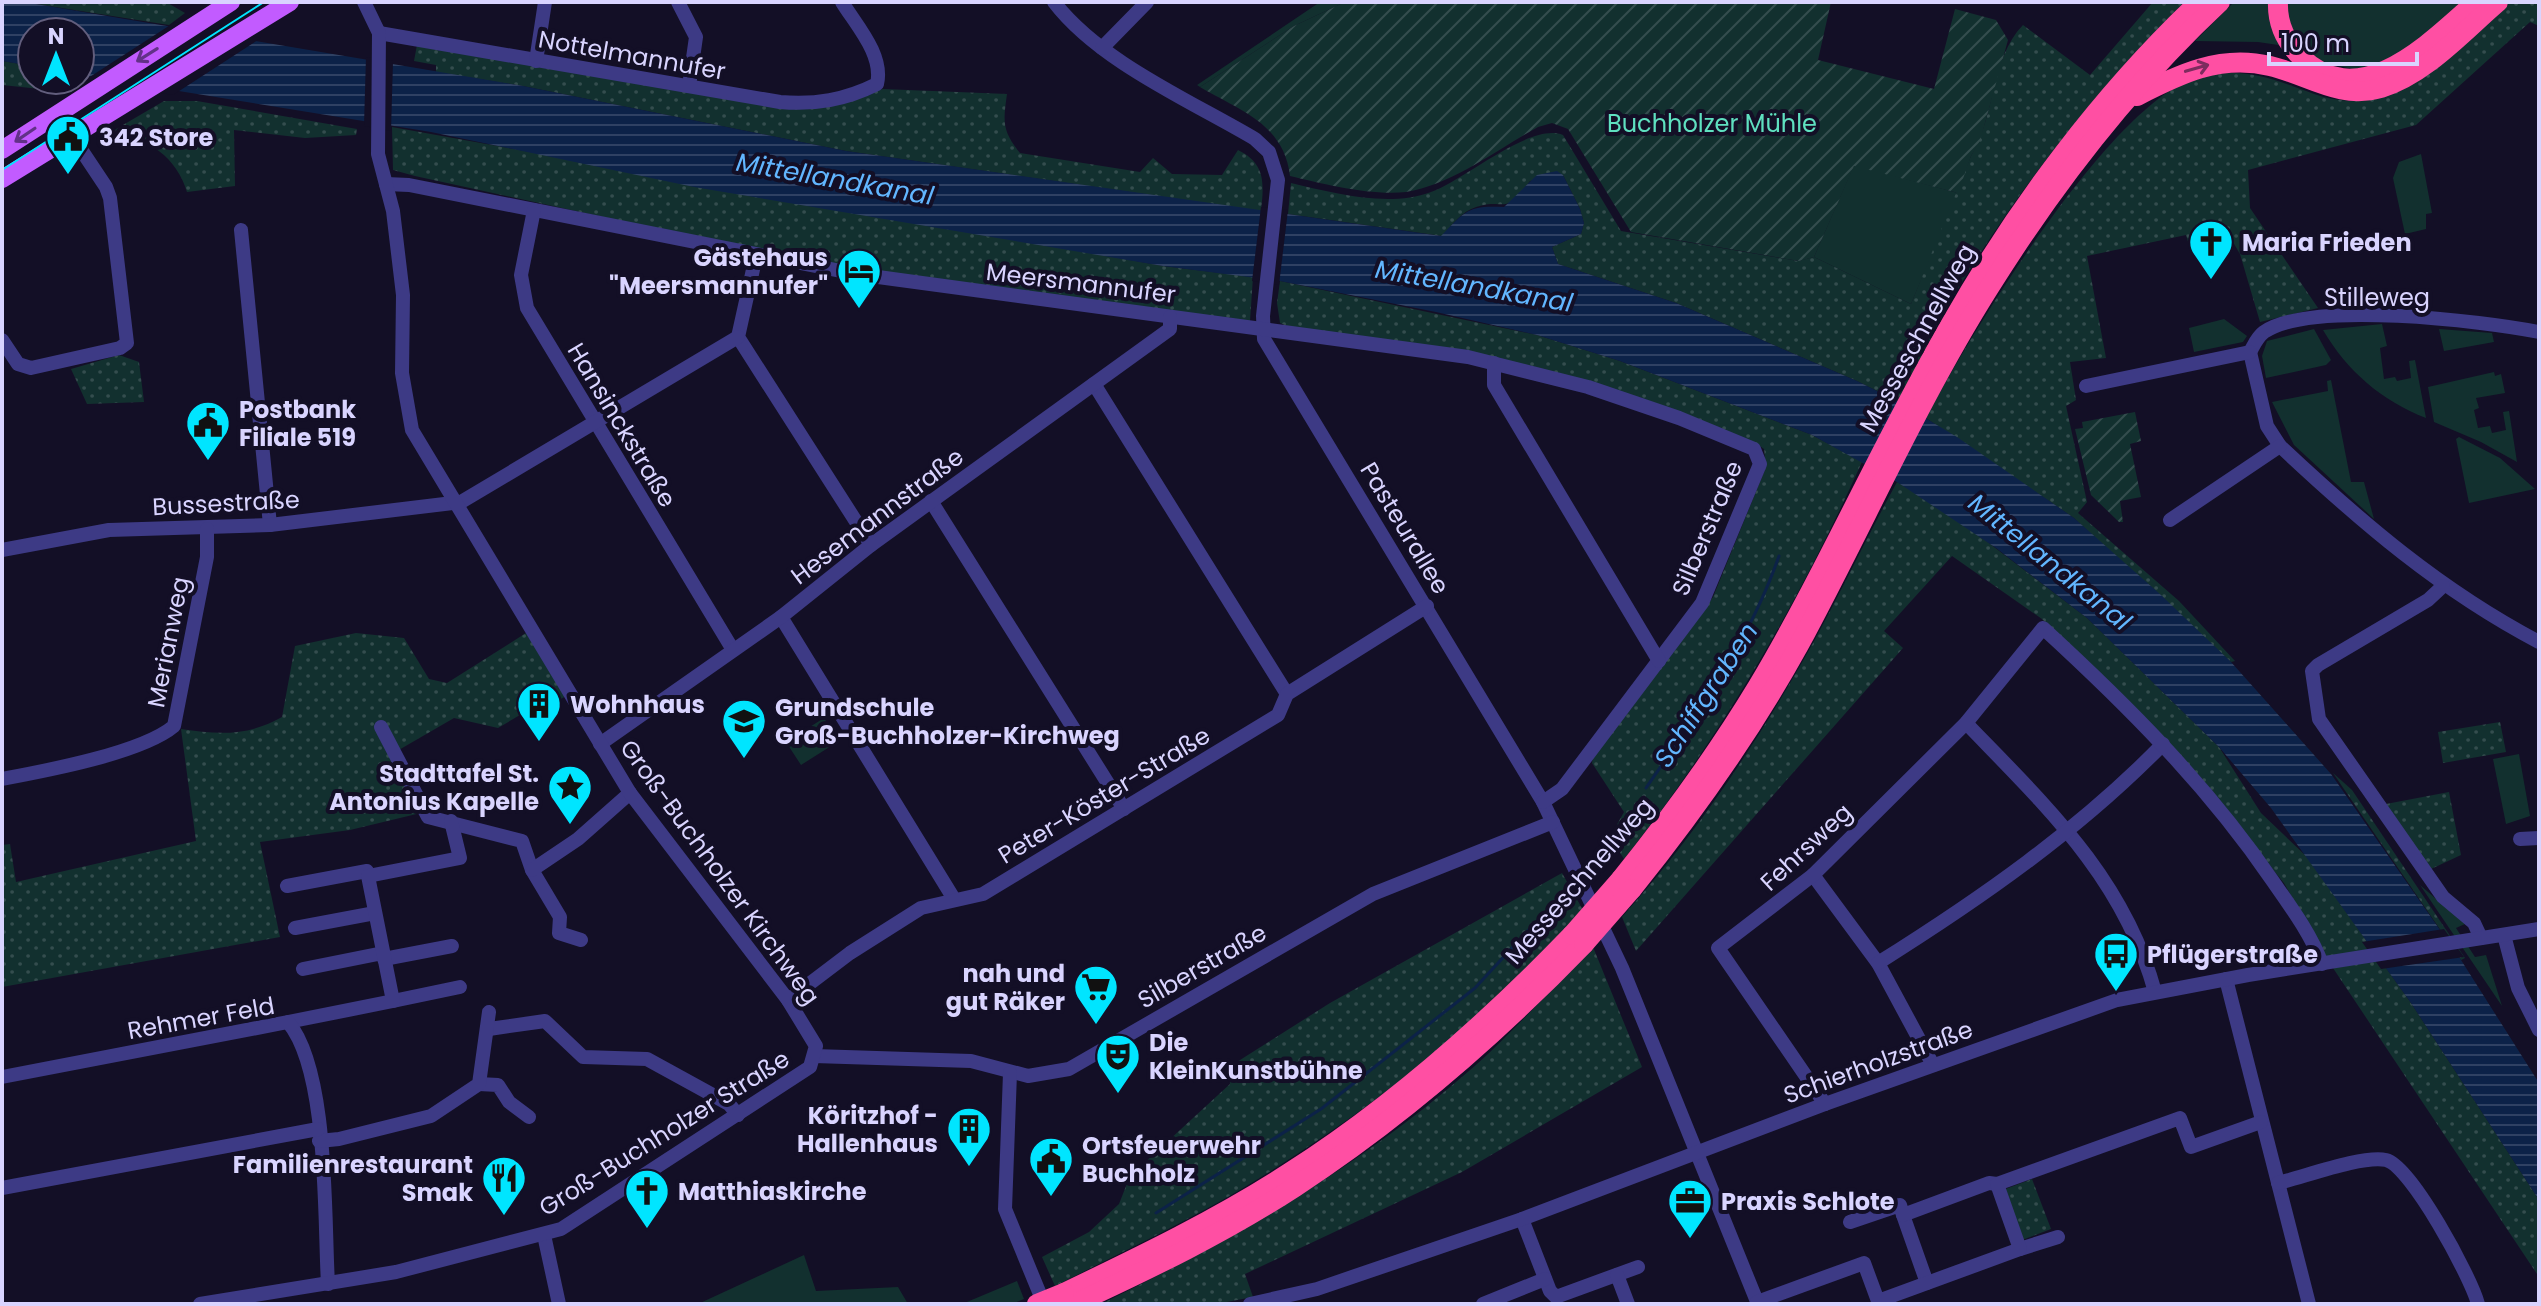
<svg xmlns="http://www.w3.org/2000/svg" width="2541" height="1306" font-family="Poppins,sans-serif">
<defs>
<pattern id="park-dots" width="8" height="8" patternUnits="userSpaceOnUse" patternTransform="scale(2)"><rect width="8" height="8" fill="#12302f"/><path d="M2 2h.1M6 6h.1" fill="none" stroke="#344d4e" stroke-width="1.8" stroke-linecap="round"/></pattern>
<pattern id="garden-furrows" width="10" height="10" patternUnits="userSpaceOnUse" patternTransform="scale(2)"><rect width="10" height="10" fill="#12302f"/><path d="M-1 1l2-2M0 10L10 0M9 11l2-2" fill="none" stroke="#344d4e"/></pattern>
<pattern id="water-rules" width="6" height="5" patternUnits="userSpaceOnUse" patternTransform="scale(2)"><rect width="6" height="5" fill="#0c2248"/><path d="M0 2.5h6" fill="none" stroke="#2f4163"/></pattern>
</defs>
<rect width="100%" height="100%" fill="#130f26"/>
<g fill="#12302f">
<polygon points="1320,2 1345,2 1294,26 1200,87 1197,85"/>
<polygon points="2234,2 2270,2 2285,46 2258,42 2195,41"/>
<polygon points="2283,2 2465,2 2398,57 2356,70 2319,61 2295,37"/>
<polygon points="2421,154 2432,213 2426,214 2426,229 2405,234 2393,178 2399,162"/>
<polygon points="1854,165 1958,193 1911,304 1814,257"/>
<polygon points="2224,319 2247,336 2243,342 2194,352 2189,328"/>
<path d="M2382,324L2387,346L2380,348L2384,379L2395,377L2397,381L2411,378L2409,361L2415,360L2426,418C2382,401 2347,371 2323,330Z"/>
<polygon points="2314,329 2331,360 2326,365 2266,378 2262,356 2267,341"/>
<polygon points="2439,329 2492,333 2494,342 2444,351"/>
<polygon points="2494,372 2495,376 2501,374 2505,393 2476,398 2479,408 2474,410 2478,428 2490,426 2492,433 2506,430 2503,412 2509,411 2517,462 2481,442 2434,422 2428,387"/>
<polygon points="2331,380 2351,482 2364,482 2374,519 2294,445 2272,402 2328,391 2327,381"/>
<polygon points="2459,437 2500,458 2535,489 2469,503 2456,439"/>
<polygon points="824,718 839,741 801,765 786,742"/>
<polygon points="2519,754 2530,816 2506,824 2493,759"/>
<polygon points="2420,885 2465,924 2456,928 2475,957 2486,955 2502,1006"/>
<polygon points="804,1255 816,1291 898,1287 908,1304 698,1304"/>
<polygon points="1017,1281 1024,1299 1012,1304 962,1304"/>
</g>
<g fill="url(#park-dots)">
<polygon points="24,2 166,2 185,13 169,25"/>
<path d="M2153,2H2184C2095,92 2019,187 1953,297C1931,334 1918,366 1897,401L1857,381L1676,303L1558,264L1552,247L1581,234L1584,223L1580,209L1563,175L1530,181C1502,218 1507,197 1476,207C1461,212 1452,225 1442,236L1288,214L1291,183C1334,193 1388,208 1431,192C1465,180 1530,122 1563,135L1621,231L1798,261L1814,257L1911,304L1971,156C1996,115 1990,59 2023,25L2090,75Z"/>
<path d="M2510,2H2539V26L2530,22L2416,125L2248,170L2250,208L2318,308L2260,322L2240,254L2230,237L2189,245L2186,235L2087,256L2106,358L2070,362L2076,400L2066,406L2087,502L2078,513L2179,601L2235,661L2231,662L2074,518L1926,418C1970,334 2111,103 2196,78C2240,65 2273,79 2314,94C2395,123 2455,51 2510,2Z"/>
<path d="M417,45L779,106L883,89L1007,94C1003,122 1002,131 1020,153L1140,172L1153,158L1172,174L1222,175L1238,150C1266,164 1264,183 1261,211L846,151L523,86L436,72V65L414,61Z"/>
<polygon points="2,61 32,66 32,80 52,80 50,90 2,85"/>
<path d="M164,101H197L357,129L356,135L305,138L234,130L235,186L187,192C177,158 148,136 112,135L111,132Z"/>
<polygon points="392,127 1163,266 1253,277 1250,321 951,285 727,244 415,176 393,170"/>
<path d="M1280,281L1537,335L1620,361L1812,435L1862,462C1798,604 1720,738 1624,859L1610,837L1624,812L1592,763L1593,756L1713,597L1766,467L1764,449L1754,442L1631,396L1287,326L1280,323L1277,303Z"/>
<polygon points="119,355 139,362 144,402 87,404 71,369"/>
<path d="M1897,482L1956,518L2087,618L2219,747L2261,813L2306,856L2411,1003L2539,1200V1277L2329,962L2284,883L2167,741L2098,672L2042,619L1952,556L1884,631L1903,648L1636,951L1622,917C1696,835 1759,740 1813,643C1842,590 1868,535 1897,482Z"/>
<path d="M356,633L404,638L429,679L447,683L526,633L566,696L530,717L525,712L498,728L454,718L397,751L429,811L350,830L260,842L280,937L2,987V845L10,844L16,882L196,841L181,729C220,735 248,736 282,717L295,646Z"/>
<polygon points="2500,722 2506,752 2443,763 2438,732"/>
<polygon points="2333,773 2352,790 2465,958 2461,960"/>
<polygon points="2449,792 2461,855 2431,869 2386,804"/>
<path d="M1562,873L1583,910C1489,1019 1364,1116 1238,1191C1178,1226 1116,1255 1055,1286L1042,1257L1089,1232L1119,1204L1130,1176L1230,1084L1229,1067L1330,1003Z"/>
<path d="M1593,947L1642,1067L1462,1172L1245,1274L1253,1297L1216,1304H1101C1240,1236 1373,1159 1488,1054C1525,1019 1560,980 1593,947Z"/>
<polygon points="2032,1179 2051,1229 2022,1240 2003,1190"/>
</g>
<g fill="url(#garden-furrows)">
<path d="M1345,2H1831L1818,60L1934,89L1955,9L1996,20L2008,40L1980,141L1971,156L1958,193L1854,166L1814,257L1799,261L1631,232L1568,129L1552,123L1538,127C1498,149 1452,185 1406,192C1372,196 1323,184 1290,176C1284,124 1241,111 1200,87L1294,26Z"/>
<polygon points="2135,412 2141,441 2130,444 2141,497 2120,501 2123,522 2119,522 2091,495 2075,429 2083,428 2082,422"/>
</g>
<path fill="url(#water-rules)" d="M2,2H24L523,86L846,151L1441,236C1465,211 1468,205 1504,207L1537,175L1557,171L1563,175L1580,209L1584,223L1581,234L1552,247L1558,264L1676,303L1857,381L1897,401L1957,437L2074,518L2161,595L2231,662L2331,774L2461,960L2539,1083V1200L2411,1003L2271,808L2219,747L2087,618L1996,548L1897,482L1812,435L1620,361L1537,335L1436,312L1280,281L1163,266L694,187L431,132L80,75V32H32V66L2,61Z"/>
<g fill="#130f26">
<polygon points="175,22 261,38 173,95 85,80"/>
<polygon points="366,57 393,61 391,131 364,126"/>
<polygon points="1261,207 1288,210 1279,285 1252,281"/>
<polygon points="2444,929 2464,957 2381,969 2362,942"/>
</g>
<g fill="none" stroke-linecap="round" stroke-linejoin="round">
<g stroke="#0c2248" stroke-width="3">
<path d="M1646,788C1698,713 1749,642 1779,556"/>
<polyline points="1156,1213 1321,1109 1475,988 1535,923"/>
</g>
<g stroke="#3d3a85" stroke-width="14">
<polyline points="678,2 696,37 689,86"/>
<path d="M1054,2C1100,62 1191,101 1255,139L1269,152L1278,180L1263,316L1264,339L1543,802L1622,968L1758,1304"/>
<path d="M379,33L780,102C815,105 845,100 877,84C884,55 856,25 842,2"/>
<polyline points="1102,48 1147,2"/>
<polyline points="536,61 545,2"/>
<polyline points="386,184 409,185 856,274 1468,357 1588,387 1679,418 1754,449 1760,464 1702,603 1562,789 1543,802"/>
<polyline points="534,210 521,275 527,308 733,650"/>
<polyline points="241,230 270,525"/>
<polyline points="756,256 738,337 871,545"/>
<polyline points="2,340 18,364 31,368 120,348 127,343 110,198 106,187 72,136"/>
<path d="M2250,352L2267,426L2280,446C2361,522 2440,590 2539,642"/>
<path d="M2250,352C2254,345 2257,337 2264,332C2311,300 2482,321 2539,332"/>
<polyline points="1494,363 1494,385 1659,661"/>
<polyline points="1094,384 1287,694"/>
<polyline points="2086,386 2250,352"/>
<polyline points="931,501 1124,809"/>
<polyline points="2170,520 2280,446"/>
<polyline points="2,550 109,530 270,525 461,502 738,337"/>
<polyline points="2443,586 2428,600 2318,665 2312,671 2319,719 2443,897 2474,923 2481,938"/>
<polyline points="781,617 954,899"/>
<path d="M1966,723C2045,805 2124,878 2155,992"/>
<polyline points="381,727 428,817 522,841 532,870 560,917 559,933 581,940"/>
<polyline points="600,744 781,617 871,545 1170,329 1170,317"/>
<path d="M2,779C45,771 142,753 174,726L207,557V529"/>
<polyline points="2520,839 2539,838"/>
<polyline points="532,870 578,839 630,793"/>
<polyline points="1813,875 1878,963 1933,1065"/>
<polyline points="287,886 367,871 368,876"/>
<polyline points="295,928 375,913"/>
<polyline points="2504,935 2518,988 2539,1030"/>
<polyline points="384,959 452,946"/>
<path d="M1878,963C1980,899 2079,830 2163,744"/>
<polyline points="303,969 383,953"/>
<polyline points="2226,979 2309,1304"/>
<polyline points="788,1000 850,953 921,908 983,894 1278,715 1287,694 1427,606"/>
<polyline points="393,1001 460,987"/>
<polyline points="288,1022 393,1001 368,876 460,858 451,821"/>
<polyline points="489,1029 545,1021 583,1057 647,1059 729,1104 738,1115"/>
<polyline points="814,1056 971,1061 1028,1076 1069,1069 1373,894 1553,822"/>
<polyline points="1010,1073 1005,1209 1044,1304"/>
<path d="M2,1077L288,1022C329,1071 324,1218 328,1284"/>
<polyline points="479,1084 498,1085 509,1102 529,1117"/>
<path d="M1825,1104L1718,948L1813,875L1966,723L2043,628C2128,706 2207,785 2272,880C2290,906 2311,934 2322,964"/>
<polyline points="319,1141 339,1139 431,1116 479,1084 489,1012"/>
<path d="M2278,1183C2304,1177 2362,1155 2386,1160C2411,1166 2471,1277 2478,1304"/>
<polyline points="2,1188 318,1129"/>
<polyline points="1903,1215 1927,1283"/>
<polyline points="1522,1219 1550,1291 1556,1297 1638,1267"/>
<polyline points="1850,1222 1900,1205 1903,1215 1989,1183 1997,1184"/>
<polyline points="544,1235 559,1304"/>
<polyline points="2020,1249 2058,1237"/>
<polyline points="1617,1275 1628,1304"/>
<polyline points="1757,1302 1864,1263 1878,1301 2020,1249 1997,1184 2180,1118 2191,1147 2261,1122"/>
<polyline points="200,1304 396,1272 561,1229 810,1067 816,1046 788,1000 630,793 412,430 402,373 403,295 393,211 378,154 379,33 364,2"/>
<polyline points="1250,1304 1317,1289 1522,1219 1825,1104 2117,1000 2248,975 2539,929"/>
<polyline points="1483,1304 1545,1279"/>
</g>
<g stroke="#c25bff" stroke-width="18">
<polyline points="2,150 231,2"/>
<polyline points="2,179 290,2"/>
</g>
<g stroke="#ff4fa3" stroke-width="20">
<path d="M2278,2C2277,24 2286,42 2301,57C2361,116 2432,40 2476,2"/>
<path d="M2137,96C2180,74 2220,54 2270,66C2309,75 2339,100 2381,88C2426,74 2463,32 2498,2"/>
<path d="M1621,879C1671,817 1717,754 1758,686C1828,568 1883,441 1952,322C2018,206 2102,94 2199,2"/>
<path d="M1632,889C1694,812 1751,732 1799,645C1863,527 1917,402 1989,288C2054,184 2131,85 2220,2"/>
<path d="M1064,1293C1141,1256 1218,1219 1289,1173C1394,1106 1486,1024 1572,935"/>
<path d="M1074,1304C1150,1269 1226,1232 1295,1187C1402,1117 1496,1035 1584,944"/>
</g>
<polyline stroke="#00e5ff" stroke-width="2" points="2,170 264,2"/>
<g stroke="#ff4fa3" stroke-width="20">
<polyline points="1572,935 1621,879"/>
<polyline points="1584,944 1632,889"/>
<polyline points="1037,1304 1064,1293"/>
</g>
</g>
<defs><path id="oneway-shaft" d="M-6 0H5M1.5-3L5.5 0L1.5 3" fill="none" stroke-width="1.6" stroke-linecap="round" stroke-linejoin="round" transform="scale(2)"/></defs>
<g stroke="#623188">
<use href="#oneway-shaft" transform="translate(147 55) rotate(148)"/>
<use href="#oneway-shaft" transform="translate(25 135) rotate(146)"/>
</g>
<use stroke="#7d2c5e" href="#oneway-shaft" transform="translate(2197 68) rotate(-16)"/>
<defs>
<g id="civic-pin" transform="scale(2.3)"><path d="M0 17L-7.5 6A9.5 9.5 0 1 1 7.5 6Z" fill="#00e5ff" stroke="#130f26"/><path d="M-.6-6.5H3V-4.5H.6V-3L4-1V1h2V6H-6V1h2V-1L-.6-3ZM-1.2 2.5V6h2.4V2.5Z" fill="#111"/></g>
<g id="church-pin" transform="scale(2.3)"><path d="M0 17L-7.5 6A9.5 9.5 0 1 1 7.5 6Z" fill="#00e5ff" stroke="#130f26"/><path d="M-1.2-6h2.4v3.5h3.3v2.4h-3.3V6h-2.4V-.1h-3.3v-2.4h3.3Z" fill="#111"/></g>
<g id="hotel-pin" transform="scale(2.3)"><path d="M0 17L-7.5 6A9.5 9.5 0 1 1 7.5 6Z" fill="#00e5ff" stroke="#130f26"/><path d="M-6-4.5h1.5V1H6V5H4.5V3h-9V5H-6ZM-4 0a1.8 1.8 0 1 1 3.6 0ZM.5 0V-2.5h3Q6-2.5 6 0Z" fill="#111"/></g>
<g id="building-pin" transform="scale(2.3)"><path d="M0 17L-7.5 6A9.5 9.5 0 1 1 7.5 6Z" fill="#00e5ff" stroke="#130f26"/><path d="M-4-6H4V6H1V3H-1V6H-4ZM-2.5-4.3h1.7v1.8h-1.7ZM.8-4.3h1.7v1.8H.8ZM-2.5-1h1.7V.8h-1.7ZM.8-1h1.7V.8H.8Z" fill="#111"/></g>
<g id="school-pin" transform="scale(2.3)"><path d="M0 17L-7.5 6A9.5 9.5 0 1 1 7.5 6Z" fill="#00e5ff" stroke="#130f26"/><path d="M0-5L7-2L0 1L-7-2ZM-4 1L0 2.5L4 1V4Q0 6-4 4Z" fill="#111"/></g>
<g id="sight-pin" transform="scale(2.3)"><path d="M0 17L-7.5 6A9.5 9.5 0 1 1 7.5 6Z" fill="#00e5ff" stroke="#130f26"/><path d="M0-6L1.8-2.2L6-1.7L2.9 1.2L3.7 5.4L0 3.3L-3.7 5.4L-2.9 1.2L-6-1.7L-1.8-2.2Z" fill="#111"/></g>
<g id="bus-pin" transform="scale(2.3)"><path d="M0 17L-7.5 6A9.5 9.5 0 1 1 7.5 6Z" fill="#00e5ff" stroke="#130f26"/><path d="M-5-6H5V4H4V6H2V4H-2V6H-4V4H-5ZM-3.5-4V0h7V-4ZM-3.5 1.2v1.5H-2V1.2ZM2 1.2v1.5H3.5V1.2Z" fill="#111"/></g>
<g id="supermarket-pin" transform="scale(2.3)"><path d="M0 17L-7.5 6A9.5 9.5 0 1 1 7.5 6Z" fill="#00e5ff" stroke="#130f26"/><path d="M-6-5.5h2.5l.6 2H6L4.5 2H-2.5L-4.4-4H-6ZM-1.5 3.2a1.3 1.3 0 1 0 .1 0ZM3 3.2a1.3 1.3 0 1 0 .1 0Z" fill="#111"/></g>
<g id="theatre-pin" transform="scale(2.3)"><path d="M0 17L-7.5 6A9.5 9.5 0 1 1 7.5 6Z" fill="#00e5ff" stroke="#130f26"/><path d="M-5-5.5Q0-4 5-5.5V0Q5 5 0 6Q-5 5-5 0ZM-3.3-2.5H-1v1.5H-3.3ZM1-2.5H3.3v1.5H1ZM-2.8 1Q0 5.5 2.8 1Z" fill="#111"/></g>
<g id="restaurant-pin" transform="scale(2.3)"><path d="M0 17L-7.5 6A9.5 9.5 0 1 1 7.5 6Z" fill="#00e5ff" stroke="#130f26"/><path d="M-5-6h1v4h1v-4h1v4h1v-4h1v5L-1.5 .5V6h-2V.5L-5-1ZM5-6V6H3V1.5H1.5Q1.5-4 5-6Z" fill="#111"/></g>
<g id="office-pin" transform="scale(2.3)"><path d="M0 17L-7.5 6A9.5 9.5 0 1 1 7.5 6Z" fill="#00e5ff" stroke="#130f26"/><path d="M-6-3h4V-5.5h4V-3h4V5H-6ZM-1-4.5V-3h2v-1.5ZM-6 0V1H6V0Z" fill="#111"/></g>
</defs>
<g fill-rule="evenodd">
<use href="#civic-pin" x="68" y="137"/>
<use href="#church-pin" x="2211" y="242"/>
<use href="#hotel-pin" x="859" y="271"/>
<use href="#civic-pin" x="208" y="423"/>
<use href="#building-pin" x="539" y="704"/>
<use href="#school-pin" x="744" y="721"/>
<use href="#sight-pin" x="570" y="787"/>
<use href="#bus-pin" x="2116" y="954"/>
<use href="#supermarket-pin" x="1096" y="987"/>
<use href="#theatre-pin" x="1118" y="1056"/>
<use href="#building-pin" x="969" y="1129"/>
<use href="#civic-pin" x="1051" y="1159"/>
<use href="#restaurant-pin" x="504" y="1178"/>
<use href="#church-pin" x="647" y="1191"/>
<use href="#office-pin" x="1690" y="1201"/>
</g>
<g text-anchor="middle" dominant-baseline="central" stroke-width="8" stroke-linejoin="round" paint-order="stroke">
<g font-size="24" fill="#d9d4ff" stroke="#130f26">
<text transform="translate(632 55) rotate(10)">Nottelmannufer</text>
<text transform="translate(1081 283) rotate(7)">Meersmannufer</text>
<text x="2377" y="297">Stilleweg</text>
<text transform="translate(1917 338) rotate(-61)">Messeschnellweg</text>
<text transform="translate(622 425) rotate(59)">Hansinckstraße</text>
<text transform="translate(226 503) rotate(-3)">Bussestraße</text>
<text transform="translate(877 516) rotate(-37)">Hesemannstraße</text>
<text transform="translate(1405 528) rotate(59)">Pasteurallee</text>
<text transform="translate(1707 528) rotate(-67)">Silberstraße</text>
<text transform="translate(168 642) rotate(-79)">Merianweg</text>
<text transform="translate(1104 795) rotate(-31)">Peter-Köster-Straße</text>
<text transform="translate(1806 847) rotate(-43)">Fehrsweg</text>
<text transform="translate(720 872) rotate(54)">Groß-Buchholzer Kirchweg</text>
<text transform="translate(1579 881) rotate(-49)">Messeschnellweg</text>
<text transform="translate(1202 966) rotate(-30)">Silberstraße</text>
<text transform="translate(201 1018) rotate(-10)">Rehmer Feld</text>
<text transform="translate(1878 1062) rotate(-20)">Schierholzstraße</text>
<text transform="translate(664 1133) rotate(-32)">Groß-Buchholzer Straße</text>
</g>
<g font-size="24" fill="#5fe0c0" stroke="#130f26">
<text x="1712" y="123">Buchholzer Mühle</text>
</g>
<g font-size="24" font-weight="bold" fill="#d9d4ff" stroke="#130f26" text-anchor="start">
<text x="99" y="137">342 Store</text>
<text x="2242" y="242">Maria Frieden</text>
<text x="828" y="257" text-anchor="end">Gästehaus<tspan x="828" dy="28">"Meersmannufer"</tspan></text>
<text x="239" y="409">Postbank<tspan x="239" dy="28">Filiale 519</tspan></text>
<text x="570" y="704">Wohnhaus</text>
<text x="775" y="707">Grundschule<tspan x="775" dy="28">Groß-Buchholzer-Kirchweg</tspan></text>
<text x="539" y="773" text-anchor="end">Stadttafel St.<tspan x="539" dy="28">Antonius Kapelle</tspan></text>
<text x="2147" y="954">Pflügerstraße</text>
<text x="1065" y="973" text-anchor="end">nah und<tspan x="1065" dy="28">gut Räker</tspan></text>
<text x="1149" y="1042">Die<tspan x="1149" dy="28">KleinKunstbühne</tspan></text>
<text x="938" y="1115" text-anchor="end">Köritzhof -<tspan x="938" dy="28">Hallenhaus</tspan></text>
<text x="1082" y="1145">Ortsfeuerwehr<tspan x="1082" dy="28">Buchholz</tspan></text>
<text x="473" y="1164" text-anchor="end">Familienrestaurant<tspan x="473" dy="28">Smak</tspan></text>
<text x="678" y="1191">Matthiaskirche</text>
<text x="1721" y="1201">Praxis Schlote</text>
</g>
<g font-size="26" font-style="italic" fill="#62b6ff" stroke="#130f26">
<text transform="translate(835 179) rotate(10)">Mittellandkanal</text>
<text transform="translate(1474 286) rotate(10)">Mittellandkanal</text>
<text transform="translate(2050 562) rotate(39)">Mittellandkanal</text>
<text transform="translate(1706 695) rotate(-57)">Schiffgraben</text>
</g>
</g>
<rect width="2541" height="1306" fill="none" stroke="#d9d4ff" stroke-width="8"/>
<g transform="translate(56 56)"><circle r="38" fill="#130f26" stroke="#625e7d" stroke-width="2"/>
<path d="M0-6L14 30L0 20L-14 30Z" fill="#00e5ff"/>
<text y="-12" font-size="22" font-weight="bold" text-anchor="middle" fill="#d9d4ff">N</text>
</g>
<path d="M2269 52v12h148v-12" fill="none" stroke="#d9d4ff" stroke-width="4"/>
<text x="2281" y="52" font-size="24" fill="#d9d4ff" stroke="#130f26" stroke-width="6" paint-order="stroke">100 m</text>
</svg>
